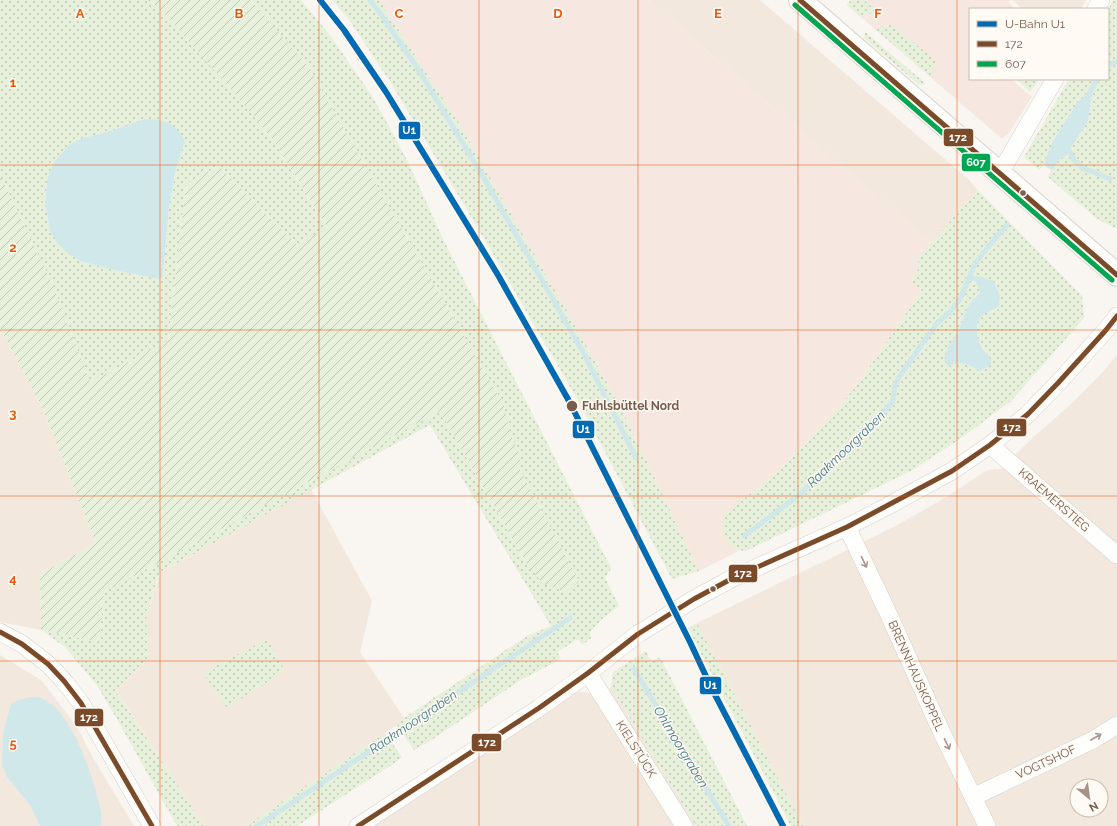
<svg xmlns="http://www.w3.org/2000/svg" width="1117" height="826" font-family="Raleway,sans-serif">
<defs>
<pattern id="grass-dots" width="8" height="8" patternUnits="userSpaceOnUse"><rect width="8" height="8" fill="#e7f0db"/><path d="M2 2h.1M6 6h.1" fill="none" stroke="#c0c6b4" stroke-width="1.8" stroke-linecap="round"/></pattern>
<pattern id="garden-furrows" width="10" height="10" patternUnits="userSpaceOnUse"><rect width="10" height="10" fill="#e7f0db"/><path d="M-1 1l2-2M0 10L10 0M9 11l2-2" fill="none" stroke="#c0c6b4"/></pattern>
</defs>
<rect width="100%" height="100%" fill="#f9f5f0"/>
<g fill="#f2e8de" fill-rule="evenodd">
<polygon points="648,0 760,0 969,180 978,190 931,243"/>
<polygon points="1013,0 1086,0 1081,9 1022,9"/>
<polygon points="0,328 42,407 96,543 40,574 41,630 0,622"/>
<path d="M1117,355V826H803L697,623L845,551L901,523L943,499L984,472L993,469H1001L1028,442L1070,405L1100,375ZM1077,786H1101V810H1077Z"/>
<polygon points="311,489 372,601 360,652 404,718 397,725 246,826 204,826 116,690 149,657 146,620 160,573"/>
<polygon points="0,655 41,680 77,727 93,758 134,826 0,826"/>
<polygon points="611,687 696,826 369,826 575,691 589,693 596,697"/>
</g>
<g fill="#f6e8e1">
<polygon points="379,0 648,0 931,243 917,259 920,266 912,282 922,290 862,378 838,409 812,437 773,476 724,515 734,548 739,551 699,571 622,410 572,320 459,123"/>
<polygon points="851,0 1010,0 1009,3 1015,9 970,9 970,79 1011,79 1032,97 1009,133 1002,139 847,5"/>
</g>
<g fill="url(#grass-dots)" fill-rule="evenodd">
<path d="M0,0H148L164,13L237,96L273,140L327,228L297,245L219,166L186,184L168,341L90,382L53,285L0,175ZM114,130L185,141L175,173L169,207L163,276L159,279L118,271L83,262L50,231L45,202L47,180L54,162L83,138Z"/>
<polygon points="251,0 301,0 332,38 374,99 407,160 444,241 611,568 605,578 619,606 601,620 590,632 591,638 582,645 578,639 557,652 561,659 521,680 430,741 414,750 397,725 404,718 527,636 551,626 430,425 159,573 146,620 149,657 116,691 204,826 177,826 114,714 96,684 65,647 41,630 99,642 104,592 440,411 524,560 579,581 518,466 521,457 511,435 503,403 359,155 308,66"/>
<polygon points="332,0 379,0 459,123 572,320 622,410 699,571 672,579 576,397 475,223 394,88 350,21"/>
<polygon points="851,0 866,0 866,2 878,12 859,16 847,5"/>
<polygon points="1113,0 1117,0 1117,228 1114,228 1096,218 1048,177 1051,170 1054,168 1058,161 1066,155 1088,121 1092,96 1085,95 1078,102 1049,150 1045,164 1039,170 1024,157 1069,79 1108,79 1108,10"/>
<polygon points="893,25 936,61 931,77 874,28"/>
<polygon points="865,32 925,83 923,85 918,84 864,38"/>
<polygon points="1016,79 1039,79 1030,92"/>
<path d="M978,190L1082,296L1084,318L1012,400L960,439L911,471L746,551C725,549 721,533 723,515L773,476L812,437L838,409L862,378L922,290L911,282L920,266L917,259ZM993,281L1000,295L999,306C993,310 984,313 980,318C974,327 978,344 985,352C986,354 988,354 990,356L980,371L966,364L959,363L948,366L950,343L957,334L969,304L980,293V288L976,283Z"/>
<polygon points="697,623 803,826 791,826 694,640 688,628"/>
<polygon points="267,639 285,671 227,708 203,673"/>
<polygon points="646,651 651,662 660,657 747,826 696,826 611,687 613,672"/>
<polygon points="385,733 402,757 396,762 297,826 246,826"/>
</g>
<polygon fill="url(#garden-furrows)" points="148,0 251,0 308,66 359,155 503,403 511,435 521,457 518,466 579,581 567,592 543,584 525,561 440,411 104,592 99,642 41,630 40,574 96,543 42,407 0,328 0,175 53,285 90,382 168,341 186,184 219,166 297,245 327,227 273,140 237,96 164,13"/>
<g fill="#d0e8ea">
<path d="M1090,92L1092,96L1088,121L1066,155L1058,161L1054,168L1051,170C1049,168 1045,167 1045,164C1045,151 1070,114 1078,102L1085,95Z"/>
<path d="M145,119C166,120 175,122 185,141L175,173L169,207L163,276L159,279L118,271L83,262L69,254L58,244L50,231L45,202L47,180L54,162L70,144L83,138L114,130Z"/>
<path d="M981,277L993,281L1000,295L999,306C993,310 984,313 980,318C974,327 978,344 985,352C985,352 989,355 990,356L991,365L980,371L966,364L959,363L948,366L944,358L950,343L957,334L969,304L980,293L979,288L976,283L977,279Z"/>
<path d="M31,697C35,697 39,697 43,699C72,711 94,779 100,808C102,813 101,820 101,826H40L30,805L7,777L2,766L3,734L11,704L18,700Z"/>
</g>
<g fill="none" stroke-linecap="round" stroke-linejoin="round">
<g stroke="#d0e8ea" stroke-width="5">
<polyline points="370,0 382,16 418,69 485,180 584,354 636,458"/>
<polyline points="1108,65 1117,62"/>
<polyline points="1087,97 1097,79"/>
<polyline points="1066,145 1074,160 1081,167 1110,179"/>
<polyline points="969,278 977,279"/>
<polyline points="744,536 799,495 887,409 893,400 895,386 899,377 937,323 952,310 961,297 975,264 987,248 1007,225"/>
<polyline points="634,669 729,826"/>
<polyline points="257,826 570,618"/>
</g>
<g stroke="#d7d1cb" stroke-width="18">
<g id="minor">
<polyline points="1096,9 1101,0"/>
<polyline points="1000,173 1055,79"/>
<polyline points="990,445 1117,555"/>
<polyline points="847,527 889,615 942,733 987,826"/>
<polyline points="0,632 22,644 48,664 64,681 81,703 152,826"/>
<polyline points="588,673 684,826"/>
<polyline points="973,797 1093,740 1117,725"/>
<polyline points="358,826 539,708 588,673 638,634 694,599 733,578 847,527 886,507 952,471 990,445 1028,414 1058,383 1106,330 1117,316"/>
</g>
</g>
<g stroke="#d9d2cb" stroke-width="24">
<polyline id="secondary" points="800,0 1117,275"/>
</g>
<use href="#minor" stroke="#fefefd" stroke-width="17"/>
<use href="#secondary" stroke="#fefefd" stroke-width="22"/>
<g stroke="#fffaf3" stroke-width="8">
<g id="bus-1">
<polyline points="800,0 1117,275"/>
<polyline points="0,632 22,644 48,664 64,681 81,703 152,826"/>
<polyline points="358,826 539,708 588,673 638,634 694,599 733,578 847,527 952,471 990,445 1028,414 1058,383 1106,330 1117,316"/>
</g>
</g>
<g stroke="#fffaf3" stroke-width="8">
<polyline id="bus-2" points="795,5 1112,280"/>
</g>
<use href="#bus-1" stroke="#7a4b2a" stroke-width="5"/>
<use href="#bus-2" stroke="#00a651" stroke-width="5"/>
<g stroke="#fffaf3" stroke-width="9">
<polyline id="metro-1" points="320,0 344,30 386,92 498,275 569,401 690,642 711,687 783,826"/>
</g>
<use href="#metro-1" stroke="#006ab3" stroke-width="6"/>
</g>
<defs><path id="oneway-shaft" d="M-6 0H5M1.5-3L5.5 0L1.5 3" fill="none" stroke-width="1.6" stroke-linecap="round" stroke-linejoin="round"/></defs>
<g stroke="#a8958b">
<use href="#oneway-shaft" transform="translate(864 562) rotate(65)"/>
<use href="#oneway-shaft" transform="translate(1096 737) rotate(-30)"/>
<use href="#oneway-shaft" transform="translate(947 744) rotate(64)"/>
</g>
<path fill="none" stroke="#e8590c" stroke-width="1" stroke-opacity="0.55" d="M160,0V826M319,0V826M479,0V826M638,0V826M798,0V826M957,0V826M0,165H1117M0,330H1117M0,496H1117M0,661H1117"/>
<g fill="#7a5c4d" stroke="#fffaf3" stroke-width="1.5">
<circle cx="1023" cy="193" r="3.5"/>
<circle cx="572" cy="406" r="6"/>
<circle cx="713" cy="589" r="3.5"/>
</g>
<g text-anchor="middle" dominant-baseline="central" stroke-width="3" stroke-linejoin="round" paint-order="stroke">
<g font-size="12" font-weight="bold" fill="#7a5c4d" stroke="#fffaf3" text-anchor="start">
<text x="582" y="406">Fuhlsbüttel Nord</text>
</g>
<g font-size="12" fill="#7a5c4d" stroke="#fffaf3">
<text transform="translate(1054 500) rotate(41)">KRAEMERSTIEG</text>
<text transform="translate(916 676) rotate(66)">BRENNHAUSKOPPEL</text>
<text transform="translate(636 749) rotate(58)">KIELSTÜCK</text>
<text transform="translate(1046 762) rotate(-25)">VOGTSHOF</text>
</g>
<g font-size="13" font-style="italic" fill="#437c86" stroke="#fffaf3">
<text transform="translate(846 449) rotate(-44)">Raakmoorgraben</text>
<text transform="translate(413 722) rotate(-34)">Raakmoorgraben</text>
<text transform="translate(681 747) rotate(59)">Ohlmoorgraben</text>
</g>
</g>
<g font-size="13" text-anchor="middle" font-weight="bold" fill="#e8590c" stroke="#fffaf3" stroke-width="3" stroke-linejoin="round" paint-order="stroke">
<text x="80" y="18">A</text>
<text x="239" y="18">B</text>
<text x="399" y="18">C</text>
<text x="558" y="18">D</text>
<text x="718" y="18">E</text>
<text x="878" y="18">F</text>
<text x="13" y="87">1</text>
<text x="13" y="252">2</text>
<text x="13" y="418">3</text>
<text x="13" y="583">4</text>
<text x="13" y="748">5</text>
</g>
<g stroke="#fffaf3" stroke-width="1.5">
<rect x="398" y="121" width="23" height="19" rx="4" fill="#006ab3"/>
<rect x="943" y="128" width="31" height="19" rx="4" fill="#7a4b2a"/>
<rect x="961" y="153" width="30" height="19" rx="4" fill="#00a651"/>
<rect x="996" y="418" width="31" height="19" rx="4" fill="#7a4b2a"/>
<rect x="572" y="420" width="23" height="19" rx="4" fill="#006ab3"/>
<rect x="728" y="564" width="30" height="19" rx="4" fill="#7a4b2a"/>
<rect x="699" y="676" width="23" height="19" rx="4" fill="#006ab3"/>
<rect x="74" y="708" width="30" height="19" rx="4" fill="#7a4b2a"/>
<rect x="471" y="733" width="31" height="19" rx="4" fill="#7a4b2a"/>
</g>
<g font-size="11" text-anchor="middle" font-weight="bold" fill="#fff">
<text x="409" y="134">U1</text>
<text x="958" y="141">172</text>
<text x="976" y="166">607</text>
<text x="1012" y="431">172</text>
<text x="583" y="433">U1</text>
<text x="743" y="577">172</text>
<text x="710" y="689">U1</text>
<text x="89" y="721">172</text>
<text x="487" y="746">172</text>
</g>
<rect x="969" y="8" width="140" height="72" fill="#fffaf3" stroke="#cabbb1"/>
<rect x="977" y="21" width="20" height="6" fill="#006ab3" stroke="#cabbb1"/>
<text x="1005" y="28" font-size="12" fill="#7a5c4d">U-Bahn U1</text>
<rect x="977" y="41" width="20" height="6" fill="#7a4b2a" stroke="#cabbb1"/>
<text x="1005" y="48" font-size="12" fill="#7a5c4d">172</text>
<rect x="977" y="61" width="20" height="6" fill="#00a651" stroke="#cabbb1"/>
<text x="1005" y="68" font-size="12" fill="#7a5c4d">607</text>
<g transform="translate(1089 798) rotate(151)"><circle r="19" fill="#fffaf3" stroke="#cabbb1"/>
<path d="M0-3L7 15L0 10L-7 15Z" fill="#a69286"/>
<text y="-6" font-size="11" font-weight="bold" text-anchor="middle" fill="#7a5c4d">N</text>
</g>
</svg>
